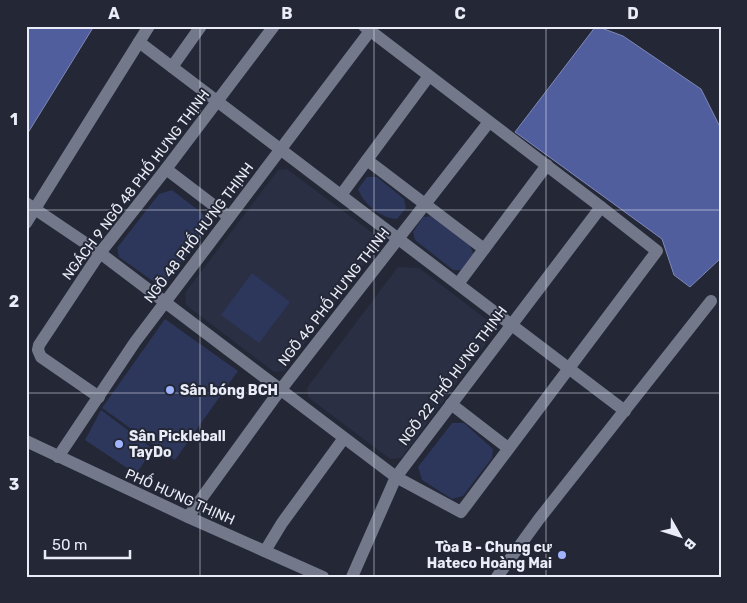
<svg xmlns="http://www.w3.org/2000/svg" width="747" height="603" font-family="Rubik,sans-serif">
<rect width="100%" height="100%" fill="#232736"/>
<g fill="#2a2f44">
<polygon points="287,169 374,234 375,249 284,371 274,372 186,305 185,293 278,170"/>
<polygon points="398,267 419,268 491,323 493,334 401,458 390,459 308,397 307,388"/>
</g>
<g fill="#2d365b">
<path d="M367,177H377L404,199L406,208L397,219C382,219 363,204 358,189Z"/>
<polygon points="172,190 207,217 207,228 167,282 157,284 119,257 117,248 159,194"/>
<polygon points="433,216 470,245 474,256 463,270 453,270 415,240 413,232 423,217"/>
<polygon points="252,273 290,302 259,343 221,315"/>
<polygon points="165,319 238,371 175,460 102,408"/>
<polygon points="101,410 153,449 136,474 85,440"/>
<polygon points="452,423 464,423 493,449 492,458 463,496 452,499 422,480 418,467"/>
</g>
<g fill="#505e9d" stroke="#7e89b8">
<polygon points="26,26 94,26 26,136"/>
<polygon points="596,26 623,36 701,89 721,129 721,258 690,287 674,275 662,239 515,132"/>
</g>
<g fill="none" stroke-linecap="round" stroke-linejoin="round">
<g stroke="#73788a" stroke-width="12">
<polyline points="139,42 625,411"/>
<polyline points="172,67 201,26"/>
<polyline points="367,160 484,249"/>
<polyline points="166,169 229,217"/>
<polyline points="341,195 429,76"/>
<polyline points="26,203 100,253 396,477 461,512 657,251 601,207 364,26"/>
<polyline points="26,223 149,26"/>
<polyline points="458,284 547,165"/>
<polyline points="99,397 41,357 38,350 39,345 100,253 166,169 274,26"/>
<polyline points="451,404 508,448"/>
<polyline points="26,441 188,517 323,577"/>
<polyline points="58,457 135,342 370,31"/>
<polyline points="188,517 275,397 489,122"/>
<polyline points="265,551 282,523 344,438"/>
<polyline points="352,577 396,477 601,207"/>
<polyline points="497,577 539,519 711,301"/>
</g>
</g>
<path fill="none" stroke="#eaedf7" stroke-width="1" stroke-opacity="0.55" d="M200,26V577M374,26V577M546,26V577M26,210H721M26,393H721"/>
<g fill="#a0b3fd" stroke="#232736" stroke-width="2">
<circle cx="170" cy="390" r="5"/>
<circle cx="119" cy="444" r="5"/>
<circle cx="562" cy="555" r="5"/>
</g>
<g text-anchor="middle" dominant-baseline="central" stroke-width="4" stroke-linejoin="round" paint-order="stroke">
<g font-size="14" fill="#eaedf7" stroke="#232736">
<text transform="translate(136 185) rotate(-53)">NGÁCH 9 NGÕ 48 PHỐ HƯNG THỊNH</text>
<text transform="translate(199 233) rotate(-53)">NGÕ 48 PHỐ HƯNG THỊNH</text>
<text transform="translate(334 297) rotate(-52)">NGÕ 46 PHỐ HƯNG THỊNH</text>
<text transform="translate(453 376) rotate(-53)">NGÕ 22 PHỐ HƯNG THỊNH</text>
<text transform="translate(180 497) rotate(24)">PHỐ HƯNG THỊNH</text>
</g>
<g font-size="14" font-weight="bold" fill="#eaedf7" stroke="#232736" text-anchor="start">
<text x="180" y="390">Sân bóng BCH</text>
<text x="129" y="436">Sân Pickleball<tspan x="129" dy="16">TayDo</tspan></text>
<text x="552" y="547" text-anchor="end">Tòa B - Chung cư<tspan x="552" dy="16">Hateco Hoàng Mai</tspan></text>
</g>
</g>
<rect width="747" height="603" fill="none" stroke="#232736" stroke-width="55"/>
<g transform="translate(680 536) rotate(129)" stroke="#232736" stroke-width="4" paint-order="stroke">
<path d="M0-4L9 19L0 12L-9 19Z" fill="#eaedf7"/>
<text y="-8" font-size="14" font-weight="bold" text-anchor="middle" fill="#eaedf7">B</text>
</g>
<path d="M45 550v8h85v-8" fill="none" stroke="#eaedf7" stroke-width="2.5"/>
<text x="52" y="550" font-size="15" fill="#eaedf7" stroke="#232736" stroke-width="4" paint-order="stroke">50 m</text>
<rect x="28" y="28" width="692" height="548" fill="none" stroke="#eaedf7" stroke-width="2"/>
<g font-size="16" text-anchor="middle" font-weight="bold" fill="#eaedf7">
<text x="114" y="19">A</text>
<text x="287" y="19">B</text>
<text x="460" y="19">C</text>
<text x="633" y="19">D</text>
<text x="14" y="125">1</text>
<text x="14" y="307">2</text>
<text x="14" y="490">3</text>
</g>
</svg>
